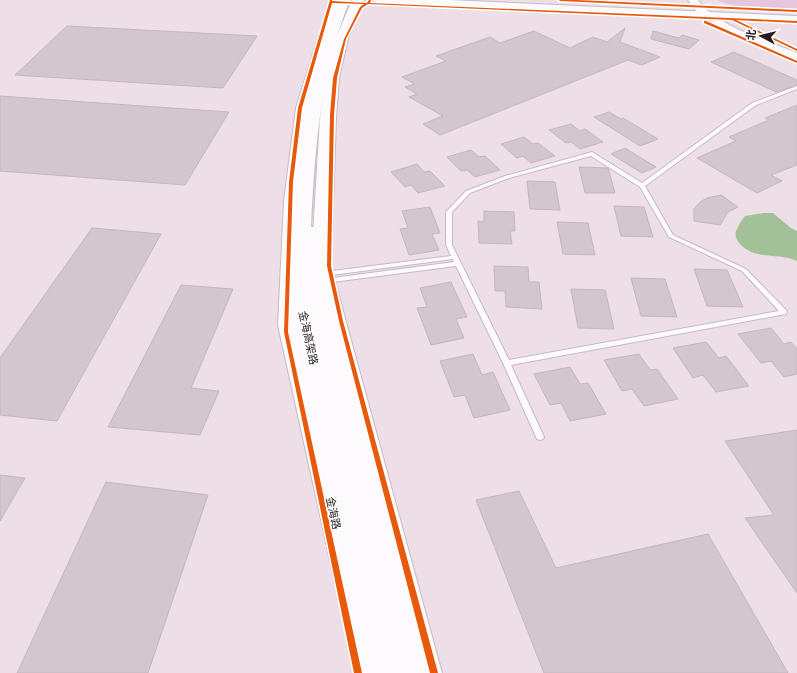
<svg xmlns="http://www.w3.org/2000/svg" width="797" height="673" font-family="Bitter,'Noto Sans SC',serif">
<rect width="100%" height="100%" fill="#eddee8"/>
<polygon fill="#e6c6dc" points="716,0 797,0 797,9 737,7"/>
<path fill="#a3c199" d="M764,213H773L791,228L797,231V261C777,252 755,261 739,243C736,239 734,234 737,229C739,224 742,220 745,216Z"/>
<g fill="#d3c6cf" stroke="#c3b7bf">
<polygon points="67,26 257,36 223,88 15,75"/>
<polygon points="625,28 620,42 660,57 642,65 628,60 440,135 423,124 443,116 409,97 417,94 405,87 415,84 402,77 446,61 436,56 490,37 500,43 534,31 570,48 593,37 607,42"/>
<polygon points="653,31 679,38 682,35 699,40 689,49 651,39"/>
<polygon points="734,52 797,80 797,85 776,92 711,62"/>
<polygon points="0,96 229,112 185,185 0,171"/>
<polygon points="797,105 797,165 771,175 782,181 757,193 697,158 736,141 729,137 769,120 765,118"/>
<polygon points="609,112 621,119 623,118 658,139 640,146 594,117"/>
<polygon points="571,124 580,131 585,129 603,142 580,149 571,142 566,143 549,130"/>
<polygon points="524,137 533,144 538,143 555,156 531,163 523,156 517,158 501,144"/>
<polygon points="625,148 656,167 642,173 611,154"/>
<polygon points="471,150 479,157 485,156 500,170 475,177 467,170 461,171 447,157"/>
<polygon points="417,164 424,172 430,171 445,186 418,193 411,185 405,187 391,172"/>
<polygon points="579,167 608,168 615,193 585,193"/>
<polygon points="527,181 555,182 560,210 530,209"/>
<polygon points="721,195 738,207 728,212 720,225 694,221 694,209 700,202 707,198"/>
<polygon points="614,206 644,207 653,237 621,236"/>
<polygon points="430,207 440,233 432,234 439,250 409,255 400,229 408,228 402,211"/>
<polygon points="484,211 514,212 515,231 510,231 512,244 479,243 478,221 484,222"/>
<polygon points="557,222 588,223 595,255 563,254"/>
<polygon points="92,228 161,234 57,421 0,415 0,358"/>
<polygon points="494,266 528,267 529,282 539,282 542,309 506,307 505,291 495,291"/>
<polygon points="694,269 727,270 743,307 707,306"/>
<polygon points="631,278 665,279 677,317 641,316"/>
<polygon points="451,282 467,317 456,319 464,338 431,345 417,308 427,307 420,288"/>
<polygon points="181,285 233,289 191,388 219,391 200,435 108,427"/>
<polygon points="571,289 605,290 614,329 578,328"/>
<polygon points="771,328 784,344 791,342 797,349 797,374 784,377 771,361 761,363 738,334"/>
<polygon points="706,342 719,358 726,356 749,386 716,392 703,375 693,378 673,348"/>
<polygon points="473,354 482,375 493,372 510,410 474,418 465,395 454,397 440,361"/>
<polygon points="639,354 650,370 657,369 678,399 644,406 632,389 622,391 604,360"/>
<polygon points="570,367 580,384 588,383 606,414 570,421 561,403 550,405 534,374"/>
<polygon points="797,430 797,593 745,518 774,515 725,441"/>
<polygon points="0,475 25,478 0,521"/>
<polygon points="106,482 208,495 148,673 17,673"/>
<polygon points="519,491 556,568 708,534 788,673 544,673 476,500"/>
</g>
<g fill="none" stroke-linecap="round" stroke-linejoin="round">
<g stroke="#c7bbc3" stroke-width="2">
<path id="service" d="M797,86V89L756,105L645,186L673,235L746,269L786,310L787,312L786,314L511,365L544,437L543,439L540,440L537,439L536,437L503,363L456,266L325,283L322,281L325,279L454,262L453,259L324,276L321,274L324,272L451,256L446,245V212L466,191L505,176L592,152L642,183L752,103ZM591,156L640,187L669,237L742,271L779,311L509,360L452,245V212L470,193L509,178Z"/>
</g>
<g stroke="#c7bbc3" stroke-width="2">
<path id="tertiary" d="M688,0H698C718,27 766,40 797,53V60L720,27L696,11Z"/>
</g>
<g stroke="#c7bbc3" stroke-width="2">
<polygon id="secondary" points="372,0 449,0 797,16 797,22 377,3"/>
</g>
<g stroke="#c7bbc3" stroke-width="2">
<g id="primary">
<polygon points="333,0 345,0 331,35 312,108 302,201 300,325 387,673 355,673 278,325 284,201 296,108 319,35"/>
<polygon points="352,0 364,0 348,38 339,78 336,118 331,267 442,673 410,673 311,267 320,118 325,78 336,38"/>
</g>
</g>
<g stroke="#c7bbc3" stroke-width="2">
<path id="trunk" d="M338,0H350C320,73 315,149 311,227H323L325,231V253L332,317L425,673H373L292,327C289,284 291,242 295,200C301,131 310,64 338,0Z"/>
</g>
<use href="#service" fill="#fcfafc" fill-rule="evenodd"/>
<use href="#tertiary" fill="#fcfafc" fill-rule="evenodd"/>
<use href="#secondary" fill="#fcfafc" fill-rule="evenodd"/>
<use href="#primary" fill="#fcfafc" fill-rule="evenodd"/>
<use href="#trunk" fill="#fcfafc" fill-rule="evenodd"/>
<g stroke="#fff" stroke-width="3">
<g id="cycleway">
<polygon points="330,0 332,0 332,1 367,3 369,0 371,0 370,3 797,21 797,23 736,20 797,49 797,51 732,20 368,4 362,8 346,39 337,78 334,115 331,266 343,321 438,673 430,673 339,321 327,266 330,115 333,78 344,39 360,7 364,4 332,3 302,108 293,182 288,332 362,673 354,673 284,332 289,182 298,108"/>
<polygon points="559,0 577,0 797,10 797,12 560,1"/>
<polygon points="704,21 706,21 797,61 797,63 704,23"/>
</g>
</g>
<use href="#cycleway" fill="#e8590c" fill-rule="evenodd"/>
</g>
<g text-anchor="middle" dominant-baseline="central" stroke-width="3.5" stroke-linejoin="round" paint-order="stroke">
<g font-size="11" fill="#241a21" stroke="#fff">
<text transform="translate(308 338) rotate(78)">金海高架路</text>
<text transform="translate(333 513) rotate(77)">金海路</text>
</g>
</g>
<g transform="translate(761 36) rotate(277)" stroke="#ffffff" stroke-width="3" paint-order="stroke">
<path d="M0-3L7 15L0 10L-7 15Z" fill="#241a21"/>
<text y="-6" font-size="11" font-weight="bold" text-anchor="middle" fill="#241a21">北</text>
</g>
</svg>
